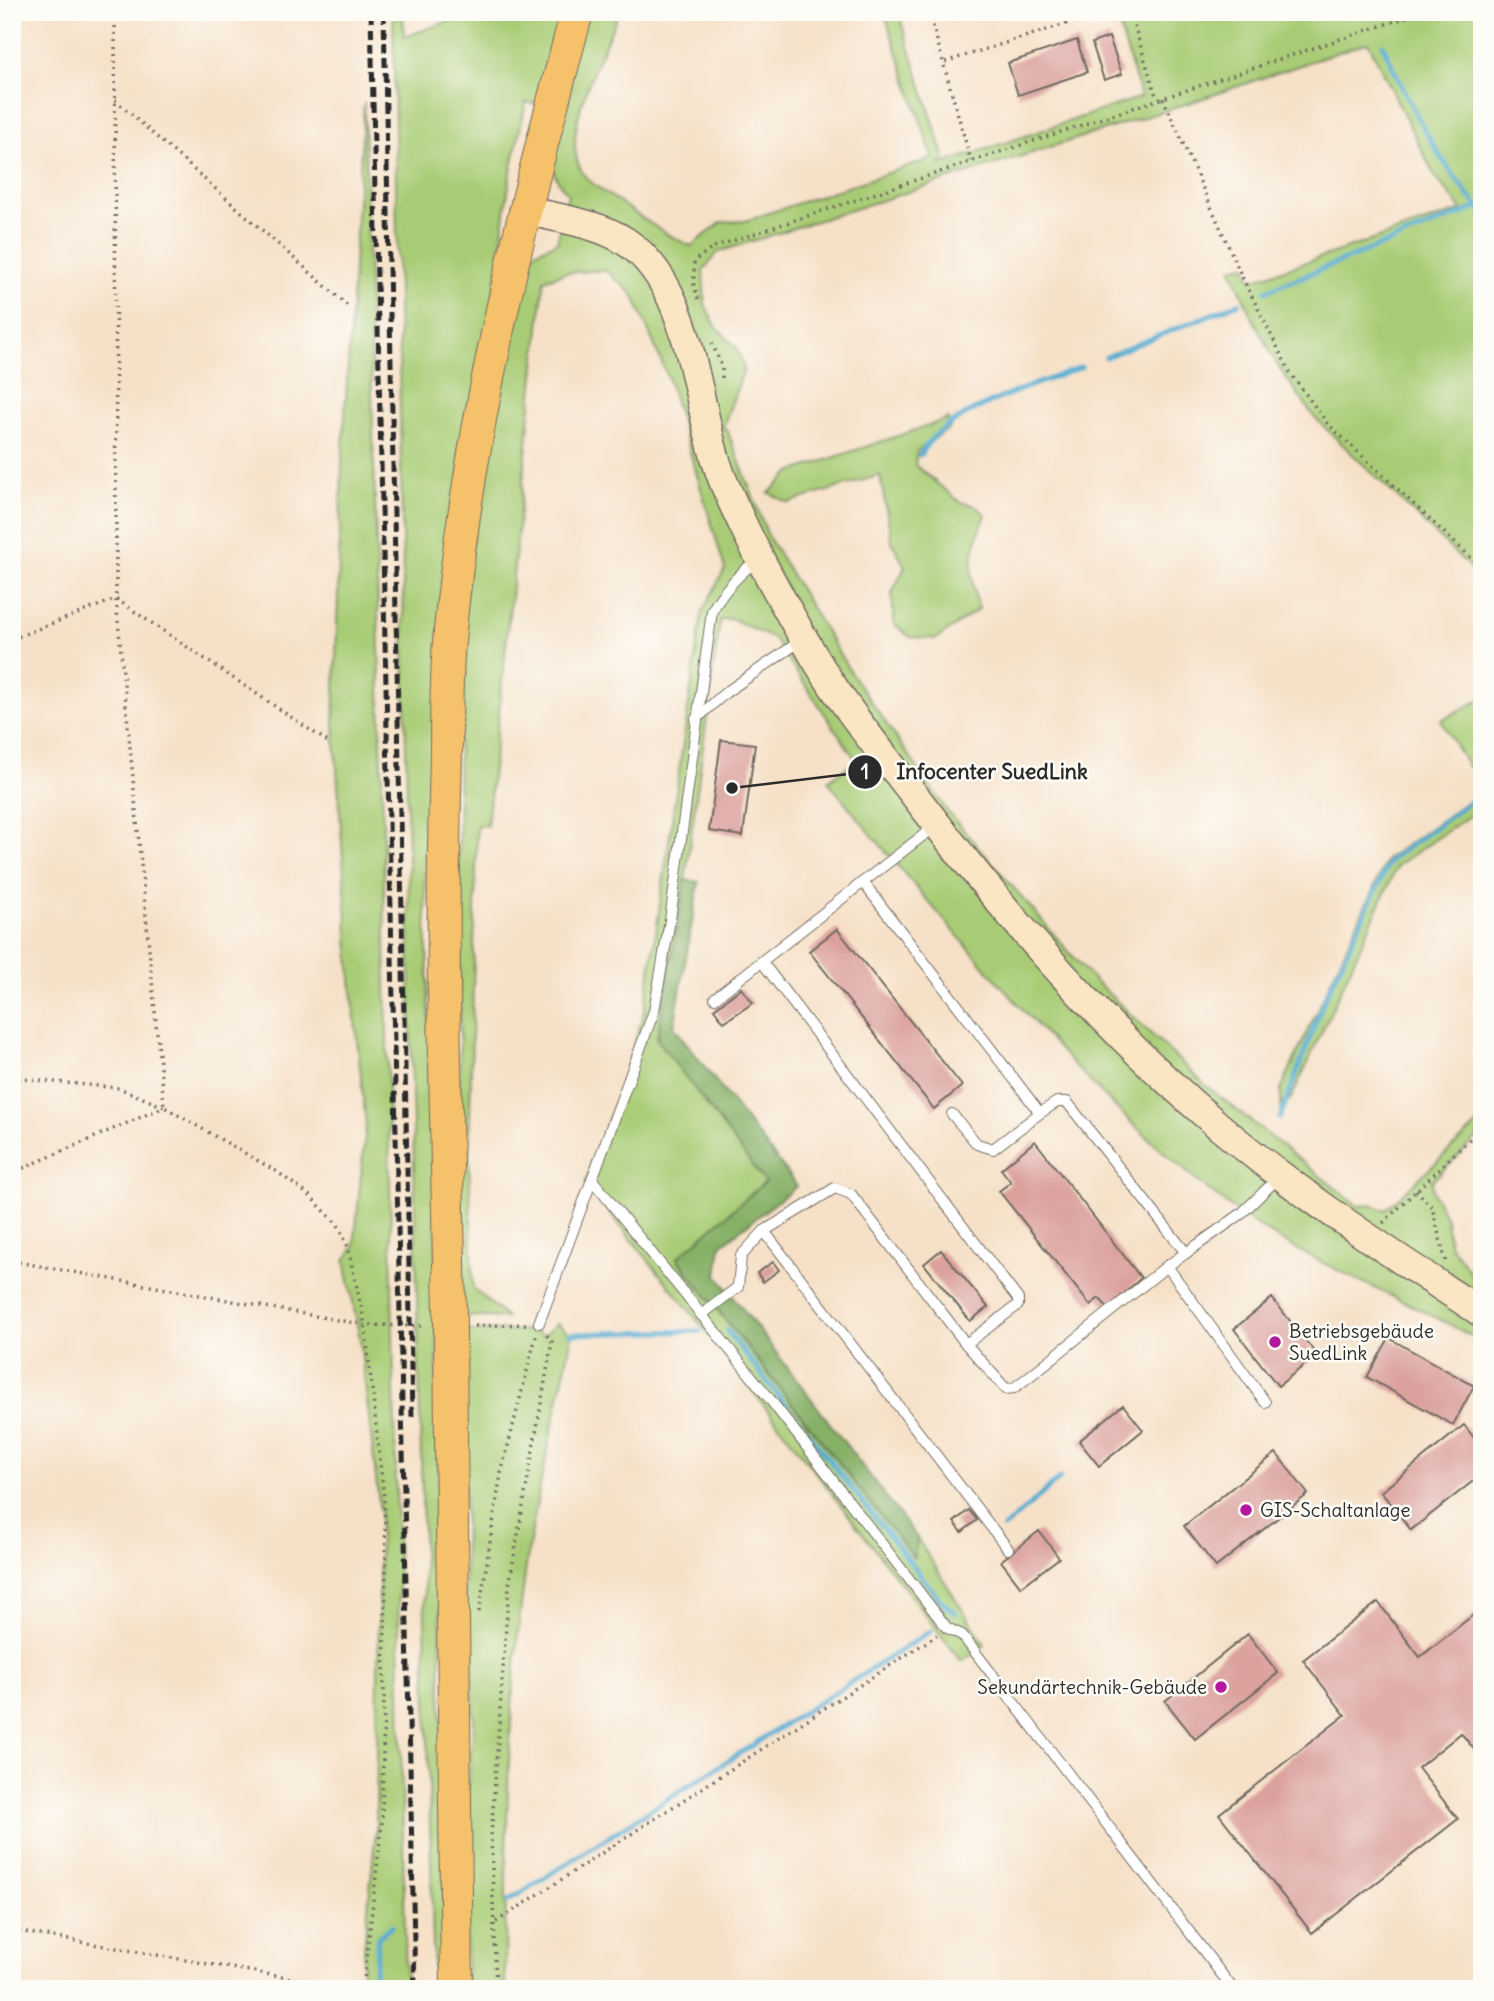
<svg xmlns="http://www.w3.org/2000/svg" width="1494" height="2001" font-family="Delius,sans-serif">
<rect width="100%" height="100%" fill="#fdfcf7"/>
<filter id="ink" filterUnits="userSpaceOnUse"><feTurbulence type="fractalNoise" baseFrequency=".0143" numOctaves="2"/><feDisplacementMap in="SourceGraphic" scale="14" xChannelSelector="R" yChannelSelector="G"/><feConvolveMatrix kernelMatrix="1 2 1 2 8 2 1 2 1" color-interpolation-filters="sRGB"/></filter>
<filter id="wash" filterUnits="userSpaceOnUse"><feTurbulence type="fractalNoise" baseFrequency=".00686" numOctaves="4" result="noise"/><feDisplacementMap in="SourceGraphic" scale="28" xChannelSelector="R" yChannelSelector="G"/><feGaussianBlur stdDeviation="1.57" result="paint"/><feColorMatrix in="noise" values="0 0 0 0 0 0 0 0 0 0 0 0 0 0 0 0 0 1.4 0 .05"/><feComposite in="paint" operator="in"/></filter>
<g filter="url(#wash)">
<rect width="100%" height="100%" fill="#f6e1c8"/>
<g fill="#a8cc75" stroke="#6a7c50" stroke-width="2">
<path d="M393,12H403L404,37L475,12H619C603,52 559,131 581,170C588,184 610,195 622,204C645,220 666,235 691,246L722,222L745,221L933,158L884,12H898L945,159L939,165L1141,97L1115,12H1482V579L1314,417L1278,366L1250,313L1231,268L1245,265L1252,280L1462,210L1434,175L1368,42L1180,106L718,252L703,271L705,305L717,328L737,348L744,369L723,427L727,430L769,538L851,673L948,812L1089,975L1204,1084L1358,1206L1371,1205L1385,1210L1482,1120V1133L1432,1181L1433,1192L1446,1219L1449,1244L1475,1278L1482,1282V1342C1402,1296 1315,1267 1239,1213C1146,1145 1068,1061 992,975C936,911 881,848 828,781L856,760L774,639L733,619L720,620L685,880L657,1039L765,1182L677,1259L913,1557L917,1538L985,1645L961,1661L708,1333L585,1183L625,1075L645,1008L702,612L725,569L667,375L633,294L605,270L564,273L544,280L487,826L477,825L469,1156L473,1288L507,1318L461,1316L458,664L471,547L522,266L535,252L557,242L568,194C541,165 552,146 559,111L526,102L510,176L448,631L424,853L435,1197L445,1989H434L412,1087Z"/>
<polygon points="364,102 380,685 406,1989 360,1989 376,1828 380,1513 360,1340 345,1260 354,1247 366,1125 351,980 334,724 342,464"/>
<path d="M948,419L950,428L917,451L915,465L960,502L976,506L986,515C970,551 967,571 979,609L936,639L910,637L894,624L892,593L905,567L892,542L880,475L788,503L769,493L791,472Z"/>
<polygon points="1482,699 1482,757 1468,767 1441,720"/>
<polygon points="1482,791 1482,807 1397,866 1292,1097 1281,1109 1281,1089 1387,859"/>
<path d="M557,1323L572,1336C559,1399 544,1461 533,1523C506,1676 506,1834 505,1989H466L467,1794L474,1724L471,1639L465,1611L464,1331L534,1330L543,1336Z"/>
</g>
<polygon fill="#86b066" stroke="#586e48" stroke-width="2" points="685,880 699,882 674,1027 797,1186 721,1245 717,1275 917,1538 914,1558 677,1258 765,1182 657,1039"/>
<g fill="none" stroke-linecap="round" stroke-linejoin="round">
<g stroke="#55acd1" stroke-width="5">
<polyline points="1368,12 1370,18"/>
<path d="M1383,45C1411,108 1436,159 1482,211"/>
<polyline points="1266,291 1478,207"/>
<polyline points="1106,357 1239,303"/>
<path d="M920,455C943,411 1035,386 1081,367"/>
<polyline points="1280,1118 1324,1000 1390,860 1482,793"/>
<polyline points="727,1331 941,1601 955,1613"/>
<polyline points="570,1334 700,1331"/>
<polyline points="1004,1528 1060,1478"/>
<polyline points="508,1901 931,1631"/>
<polyline points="374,1987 378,1937 392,1926"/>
</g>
</g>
<g id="blocks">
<g fill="#dba19d">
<polygon points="1109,37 1122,74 1104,80 1092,43"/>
<polygon points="1077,40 1087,72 1018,95 1008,63"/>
<polygon points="721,740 755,744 743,836 709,831"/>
<polygon points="837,929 962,1086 934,1109 809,951"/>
<polygon points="741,988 753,1003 724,1022 714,1009"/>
<polygon points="1035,1141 1141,1278 1108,1308 1099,1298 1090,1305 999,1191 1011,1182 1001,1169"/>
<polygon points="941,1250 988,1307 970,1321 924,1264"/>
<polygon points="773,1262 779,1270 763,1282 757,1273"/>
<polygon points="1272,1298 1317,1355 1278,1386 1234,1329"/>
<polygon points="1389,1338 1474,1386 1453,1425 1367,1377"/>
<polygon points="1123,1405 1143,1430 1099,1466 1079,1441"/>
<polygon points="1464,1425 1482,1448 1482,1474 1411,1530 1381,1492"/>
<polygon points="1276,1453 1308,1494 1216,1567 1184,1526"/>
<polygon points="969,1510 977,1520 962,1532 954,1522"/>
<polygon points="1039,1531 1059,1558 1021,1587 1001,1561"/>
<polygon points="1378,1602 1420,1657 1482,1608 1482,1759 1461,1733 1418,1768 1458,1819 1312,1933 1219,1814 1345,1715 1303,1660"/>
<polygon points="1248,1634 1278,1673 1195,1739 1165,1701"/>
</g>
</g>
</g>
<g filter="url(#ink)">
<use href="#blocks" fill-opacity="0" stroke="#726b62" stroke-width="2"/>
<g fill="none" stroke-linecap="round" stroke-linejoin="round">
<g stroke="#726b62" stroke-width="12">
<g id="lane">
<polyline points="696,719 725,693 802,640"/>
<polyline points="863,882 934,827"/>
<polyline points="762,962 1018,1299 1018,1305 966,1344"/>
<polyline points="715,998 863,882 1040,1113 1057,1102 1067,1102 1186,1253 1167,1266 1265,1402"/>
<polyline points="952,1114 977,1144 993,1149 1040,1113"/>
<polyline points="594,1182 769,1398 947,1628 962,1635 1233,1989"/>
<polyline points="1186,1253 1241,1214 1279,1177"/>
<polyline points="701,1315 738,1287 741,1256 764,1231"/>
<path d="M539,1323L654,1011L670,920L712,611C724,589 739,574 758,559"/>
<polyline points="1008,1549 764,1231 835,1188 851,1194 966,1344 1006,1389 1014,1388 1035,1372 1167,1266"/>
</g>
</g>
<g stroke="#726b62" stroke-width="31">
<path id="secondary" d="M524,210C556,218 597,223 625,241C696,287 694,411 724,483C750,544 782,601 815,658C846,710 886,758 922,805C1011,921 1109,1034 1221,1128C1303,1197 1393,1255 1482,1313"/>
</g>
<g stroke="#726b62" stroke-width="34">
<g id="primary">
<path d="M450,1316C447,1142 441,967 445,793C447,743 445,691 449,641C468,428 521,218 577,12"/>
<polyline points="450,1337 457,1989"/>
</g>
</g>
<g stroke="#726b62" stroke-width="3.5" stroke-dasharray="2 5" stroke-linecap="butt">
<polyline points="115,12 116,599 164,1107 276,1171 310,1196 338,1225 348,1247 365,1325 384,1498 386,1562 382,1823 363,1989"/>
<polyline points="929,12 971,161"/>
<polyline points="1130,12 1157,99"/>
<polyline points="945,62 1094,15 1093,12"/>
<polyline points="1163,98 1242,277 1291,374 1327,423 1482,568"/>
<polyline points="115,100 348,306"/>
<polyline points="698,299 694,284 694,261 714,247 1422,12"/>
<polyline points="712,343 722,367 722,382"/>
<polyline points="12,639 116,599 331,744"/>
<polyline points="12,1078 119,1088 164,1107 12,1173"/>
<polyline points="1416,1190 1432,1207 1446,1263"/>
<polyline points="1383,1223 1482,1127"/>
<polyline points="12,1261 365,1325 425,1326"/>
<polyline points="475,1326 527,1324"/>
<polyline points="479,1612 501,1473 536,1336"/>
<polyline points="496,1922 937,1635"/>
<polyline points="12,1930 353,1989"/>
<polyline points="496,1989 491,1836 509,1585 552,1342 546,1334"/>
</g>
<use href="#lane" stroke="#fff" stroke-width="10"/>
<use href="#secondary" stroke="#fbe6c4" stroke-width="28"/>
<use href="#primary" stroke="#f5c16b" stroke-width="32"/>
<g stroke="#2b2b2b" stroke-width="5" stroke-dasharray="10 5" stroke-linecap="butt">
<polyline points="371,12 415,1989"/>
<polyline points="384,12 412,1419"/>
</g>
<g stroke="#726b62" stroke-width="34" stroke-linecap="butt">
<polyline id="primary-bridge" points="450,1337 450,1316"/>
</g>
<use href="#primary-bridge" stroke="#f5c16b" stroke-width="32"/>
</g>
</g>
<g fill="#b5179e" stroke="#fdfcf7" stroke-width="2.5">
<circle cx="1275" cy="1342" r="7"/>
<circle cx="1246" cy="1510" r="7"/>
<circle cx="1221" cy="1687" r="7"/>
</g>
<g text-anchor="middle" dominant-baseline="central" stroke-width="5" stroke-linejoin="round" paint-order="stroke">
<g font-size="19" fill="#2b2b2b" stroke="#fdfcf7" text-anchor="start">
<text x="1289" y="1331">Betriebsgebäude<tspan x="1289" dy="22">SuedLink</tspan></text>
<text x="1260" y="1510">GIS-Schaltanlage</text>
<text x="1207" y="1687" text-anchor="end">Sekundärtechnik-Gebäude</text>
</g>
</g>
<path fill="none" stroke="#2b2b2b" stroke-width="2.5" d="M732 788L865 772"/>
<g fill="#2b2b2b" stroke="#fdfcf7" stroke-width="2.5">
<circle cx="732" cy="788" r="7"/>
<circle cx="865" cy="772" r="18"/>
</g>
<g font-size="21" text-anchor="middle" font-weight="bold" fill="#fff">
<text x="865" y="779">1</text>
</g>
<g font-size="21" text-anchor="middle" font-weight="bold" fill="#2b2b2b" stroke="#fdfcf7" stroke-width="5" stroke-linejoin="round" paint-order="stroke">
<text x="992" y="779">Infocenter SuedLink</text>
</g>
<rect width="1494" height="2001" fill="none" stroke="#fdfcf7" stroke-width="42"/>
</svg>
